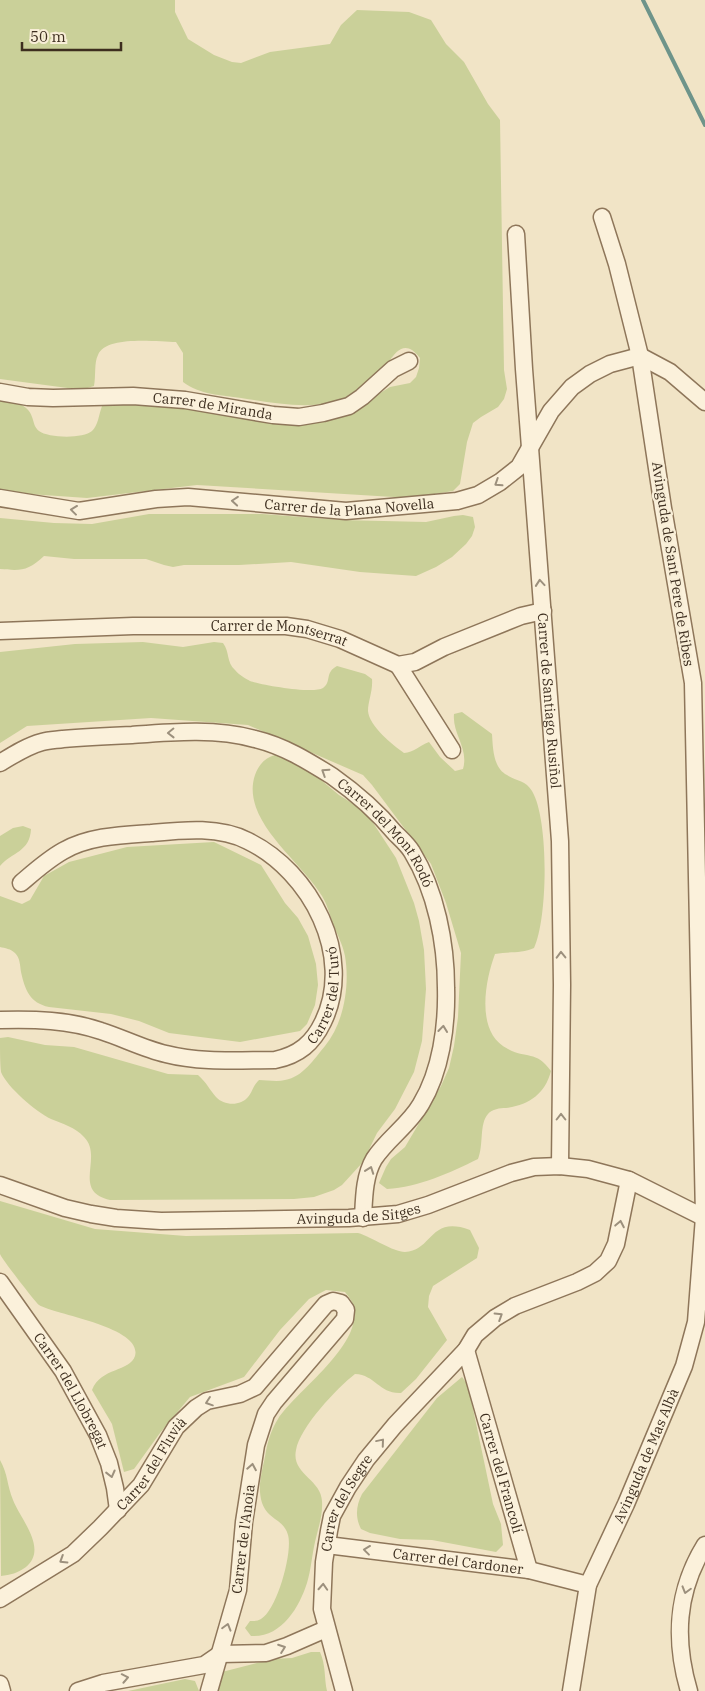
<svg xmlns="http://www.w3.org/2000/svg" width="705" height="1691" font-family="'IBM Plex Serif',serif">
<rect width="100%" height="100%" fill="#f1e4c6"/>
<g fill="#cad099">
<path d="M0,0H175V12L188,39L214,55L232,62L241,63L270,52L330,44L341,25L357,10L409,12L431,20L446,44L464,62L488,104L500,120L504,370L507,389L504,399L498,407L481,417L473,423L467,442L460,484L453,491L410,498L197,485L87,498L0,492V401C12,400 28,404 32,417C34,422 34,427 39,431C48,438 83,439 92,431C98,426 99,414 102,406L110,403L349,412L390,387L410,383L416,377L419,368L420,358C399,330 388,368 376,381C372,385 366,390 361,392C324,413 280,404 241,398C221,395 200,395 183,382V353L176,342C157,342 106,335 98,355C94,362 96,376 94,386L84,389H75L0,379Z"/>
<path d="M149,514H262L341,520L426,522L454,516L463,515L473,517L475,527L472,536L466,544L452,557L436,567L416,576L360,572L291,562L239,565H184L173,567L164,565L146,559H74L44,556C28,571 21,571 0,569V518L54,523L92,524Z"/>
<path d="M143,642L183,647L214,642L223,643C230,652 226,662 235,670C238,674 246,679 250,681C262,685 313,694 323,688C330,683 327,676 331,671C332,669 335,667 337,666L365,674L372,679C373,691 368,701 368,711C369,726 393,745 404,753C414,752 419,746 429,742L440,757L455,771L463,769C469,748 452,734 454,714L462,712L492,734C493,748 493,768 507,775C516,781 526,780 532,791C549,819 548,918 534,948C522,954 509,951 495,954C485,981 475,1033 508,1049C526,1059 536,1050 551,1071C545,1094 529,1105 506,1108C500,1108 492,1109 488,1114C479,1124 484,1144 478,1159C450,1173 419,1187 387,1189L379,1183L386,1167L391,1159L405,1147L441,1086L449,1068L454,1046L458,1017L461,953L446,903L431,864L372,785L363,775L248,725L151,718L27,726L0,743V652L75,644Z"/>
<path d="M275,755L285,756L309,770L339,795L366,812L396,858L414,903L419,921L424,950L426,989L422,1041L414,1072L395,1109L377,1133L363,1162L342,1185L334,1190L314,1197L294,1199L110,1200C71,1191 104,1157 84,1137C75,1127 63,1124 51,1119C36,1112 7,1087 1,1072C0,1063 0,1048 0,1038L8,1037L45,1045L74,1047L168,1074L198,1075C207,1083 209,1089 216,1097C224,1106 241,1106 248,1097C253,1091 252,1087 259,1080C267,1080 277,1082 285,1080C303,1077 314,1059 325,1046C344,1023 350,985 345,956C343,945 337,934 333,924C330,915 327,904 322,896C301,861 240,820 255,775C259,764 265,758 275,755Z"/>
<path d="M23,826L31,829C30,852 12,852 0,866V836L13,828Z"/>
<path d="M214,842L261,865L285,903L298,918L308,936L316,964L318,985L315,1005L307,1024L300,1031L240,1042L169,1033L139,1021L111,1014L49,1007C30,1003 25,990 21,972C20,965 20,958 15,953C11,949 5,948 0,947V896L22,904L30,900L44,876L69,862L127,847Z"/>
<path d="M0,1201L95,1229L186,1236L358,1233C372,1237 393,1252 405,1252C433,1251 429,1215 470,1230L479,1248L477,1258L433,1286L429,1296L428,1307L447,1340L416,1379L401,1393C379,1394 376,1375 355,1374C337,1388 300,1427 296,1450C291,1474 321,1479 322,1501C323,1515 318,1529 315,1542C312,1555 311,1570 307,1583C299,1608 281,1638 251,1636L245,1628L250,1621C254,1621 258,1621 261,1619C277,1610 293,1552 288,1535C283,1516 262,1521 260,1492C259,1479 264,1464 266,1451C268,1440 272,1428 278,1419C297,1390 361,1347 354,1308C353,1302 349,1297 345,1292L326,1290L309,1299L280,1330L244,1377L190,1397L160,1433L134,1469L124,1472L112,1424L92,1390C101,1367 130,1372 135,1356C143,1327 56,1315 39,1305C36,1303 1,1258 0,1254C0,1250 0,1243 0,1239C0,1226 0,1213 0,1201Z"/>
<path d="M462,1377L468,1385L493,1504L501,1524L503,1545L496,1552L432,1540L400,1539L370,1533L361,1529C355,1517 356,1506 362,1494L437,1398Z"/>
<path d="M0,1460C8,1474 7,1486 13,1500C21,1520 48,1549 26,1567C18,1573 10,1575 1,1576Z"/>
<path d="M311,1652H320C326,1665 324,1678 327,1691H218L222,1672L272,1659L292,1658Z"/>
<polygon points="185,1679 195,1681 199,1691 128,1691"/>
</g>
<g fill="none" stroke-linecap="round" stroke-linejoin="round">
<polyline stroke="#6e948a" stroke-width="4" points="643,0 705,125"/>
<g stroke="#8e765a" stroke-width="19">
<g id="minor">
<path id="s1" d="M516,234L524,369L560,841L562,985L560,1166"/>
<polyline points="640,356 670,372 705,402"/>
<path id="s2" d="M0,392L28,397L53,398L133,396L185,400L273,415L299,417L323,413L349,406L362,397L393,369L409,361"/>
<path id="s3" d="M0,498L79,511L156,499L188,497L346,511L457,501L478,495L500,482L519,467L551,411L572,387L590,374L610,364L640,356"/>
<path id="s4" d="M0,631L133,626H286L307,629L340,639L398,665L415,662L444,647L521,616L543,611"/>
<polyline points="398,665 452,750"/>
<path id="s5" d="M0,763C13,755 27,746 42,742C49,740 56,740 63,739C86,737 109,736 132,735C172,732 216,728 255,739C284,746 308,761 332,776C356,793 376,810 395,833C401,839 408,845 412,852C436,891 446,943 446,988C447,1026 441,1071 421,1104C409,1125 387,1139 374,1159C364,1176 364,1199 363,1218"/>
<path id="s6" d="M0,1020C34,1019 69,1020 101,1031C123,1038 144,1049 166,1054C201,1063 239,1060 275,1060C299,1055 313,1043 323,1022C355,956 311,872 248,841C219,826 183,830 151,833C122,835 89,836 63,851C47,860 34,872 21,883"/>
<path id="s7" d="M0,1185L65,1208L91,1214L116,1218L161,1221L349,1218L398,1214L428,1205L511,1173L534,1167L560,1166L588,1169L629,1180L705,1218"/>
<path id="s8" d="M0,1282L63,1371L98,1435L109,1463L115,1488L118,1510"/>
<path id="s9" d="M466,1350L529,1570"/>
<path id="s10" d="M327,1545L529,1570L588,1585"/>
<path id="s11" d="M0,1599L73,1554L100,1528L141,1485L176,1427L196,1408L207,1401L240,1394L255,1387L326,1304L333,1301L341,1303L346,1310L345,1319L274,1402L266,1414L256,1445L244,1522L238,1590L209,1691"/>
<polyline points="0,1684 2,1691"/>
<polyline points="78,1691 103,1683 204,1665 220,1654 266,1653 287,1646 326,1629"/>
<path id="s12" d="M344,1691L322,1609L324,1562L329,1531L332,1516L348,1487L366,1460L395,1425L466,1350L475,1335L495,1318L515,1306L577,1282L595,1273L608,1261L616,1244L629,1180"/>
<path id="s13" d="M571,1691L588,1585L626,1504L684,1366L696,1322L704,1217L693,683L663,508L640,356L617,264L602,217"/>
<path d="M689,1691C674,1640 676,1592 705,1545"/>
</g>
</g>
<use href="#minor" stroke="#fbf1db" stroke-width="16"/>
</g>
<defs><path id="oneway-chevron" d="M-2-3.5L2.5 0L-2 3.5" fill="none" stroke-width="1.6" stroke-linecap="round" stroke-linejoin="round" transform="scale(1.25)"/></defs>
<g stroke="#9c907d">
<use href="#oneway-chevron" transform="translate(498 483) rotate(147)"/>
<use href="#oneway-chevron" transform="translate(235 501) rotate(-175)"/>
<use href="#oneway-chevron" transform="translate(74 510) rotate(-173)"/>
<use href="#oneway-chevron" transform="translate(540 583) rotate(-95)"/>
<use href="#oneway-chevron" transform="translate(171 733) rotate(179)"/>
<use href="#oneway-chevron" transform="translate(325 772) rotate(-147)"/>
<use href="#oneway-chevron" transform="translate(561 955) rotate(-91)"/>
<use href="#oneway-chevron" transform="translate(443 1029) rotate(-84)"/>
<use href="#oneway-chevron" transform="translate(561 1117) rotate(-90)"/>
<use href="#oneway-chevron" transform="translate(370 1170) rotate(-70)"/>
<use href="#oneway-chevron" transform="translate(620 1224) rotate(-79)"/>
<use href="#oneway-chevron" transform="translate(499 1316) rotate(-32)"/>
<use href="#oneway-chevron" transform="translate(209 1402) rotate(161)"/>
<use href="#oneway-chevron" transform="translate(381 1442) rotate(-50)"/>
<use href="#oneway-chevron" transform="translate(252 1467) rotate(-80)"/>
<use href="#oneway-chevron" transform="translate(111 1474) rotate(76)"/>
<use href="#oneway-chevron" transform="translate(367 1550) rotate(-173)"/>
<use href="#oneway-chevron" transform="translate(63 1560) rotate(148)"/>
<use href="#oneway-chevron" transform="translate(323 1587) rotate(-87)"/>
<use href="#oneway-chevron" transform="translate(686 1590) rotate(106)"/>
<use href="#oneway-chevron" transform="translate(227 1627) rotate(-74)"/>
<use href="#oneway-chevron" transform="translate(282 1648) rotate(-20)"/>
<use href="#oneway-chevron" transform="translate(125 1678) rotate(-11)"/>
</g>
<g text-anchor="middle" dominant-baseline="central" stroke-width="4.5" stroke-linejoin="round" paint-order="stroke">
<g font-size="14" fill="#3d2e1f" stroke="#f8eed7">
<text stroke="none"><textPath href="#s2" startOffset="214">Carrer de Miranda</textPath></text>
<text stroke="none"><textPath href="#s3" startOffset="352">Carrer de la Plana Novella</textPath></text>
<text transform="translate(673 564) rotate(81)">Avinguda de Sant Pere de Ribes</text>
<text stroke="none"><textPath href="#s4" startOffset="280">Carrer de Montserrat</textPath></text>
<text stroke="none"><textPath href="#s1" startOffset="468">Carrer de Santiago Rusiñol</textPath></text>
<text stroke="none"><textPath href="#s5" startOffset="426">Carrer del Mont Rodó</textPath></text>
<text stroke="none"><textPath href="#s6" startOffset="371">Carrer del Turó</textPath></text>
<text stroke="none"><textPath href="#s7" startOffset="364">Avinguda de Sitges</textPath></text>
<text stroke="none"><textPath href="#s8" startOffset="130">Carrer del Llobregat</textPath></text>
<text stroke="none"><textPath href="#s13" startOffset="249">Avinguda de Mas Albà</textPath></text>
<text stroke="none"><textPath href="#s11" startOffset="206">Carrer del Fluvià</textPath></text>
<text stroke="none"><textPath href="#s9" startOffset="128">Carrer del Francolí</textPath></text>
<text stroke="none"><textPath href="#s12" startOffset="196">Carrer del Segre</textPath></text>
<text transform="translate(243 1539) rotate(-83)">Carrer de l'Anoia</text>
<text stroke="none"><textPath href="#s10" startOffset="132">Carrer del Cardoner</textPath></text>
</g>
</g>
<path d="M22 42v8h99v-8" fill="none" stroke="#3d2e1f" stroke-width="2.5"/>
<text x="30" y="42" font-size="15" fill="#3d2e1f" stroke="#f8eed7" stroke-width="4" paint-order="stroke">50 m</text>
</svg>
